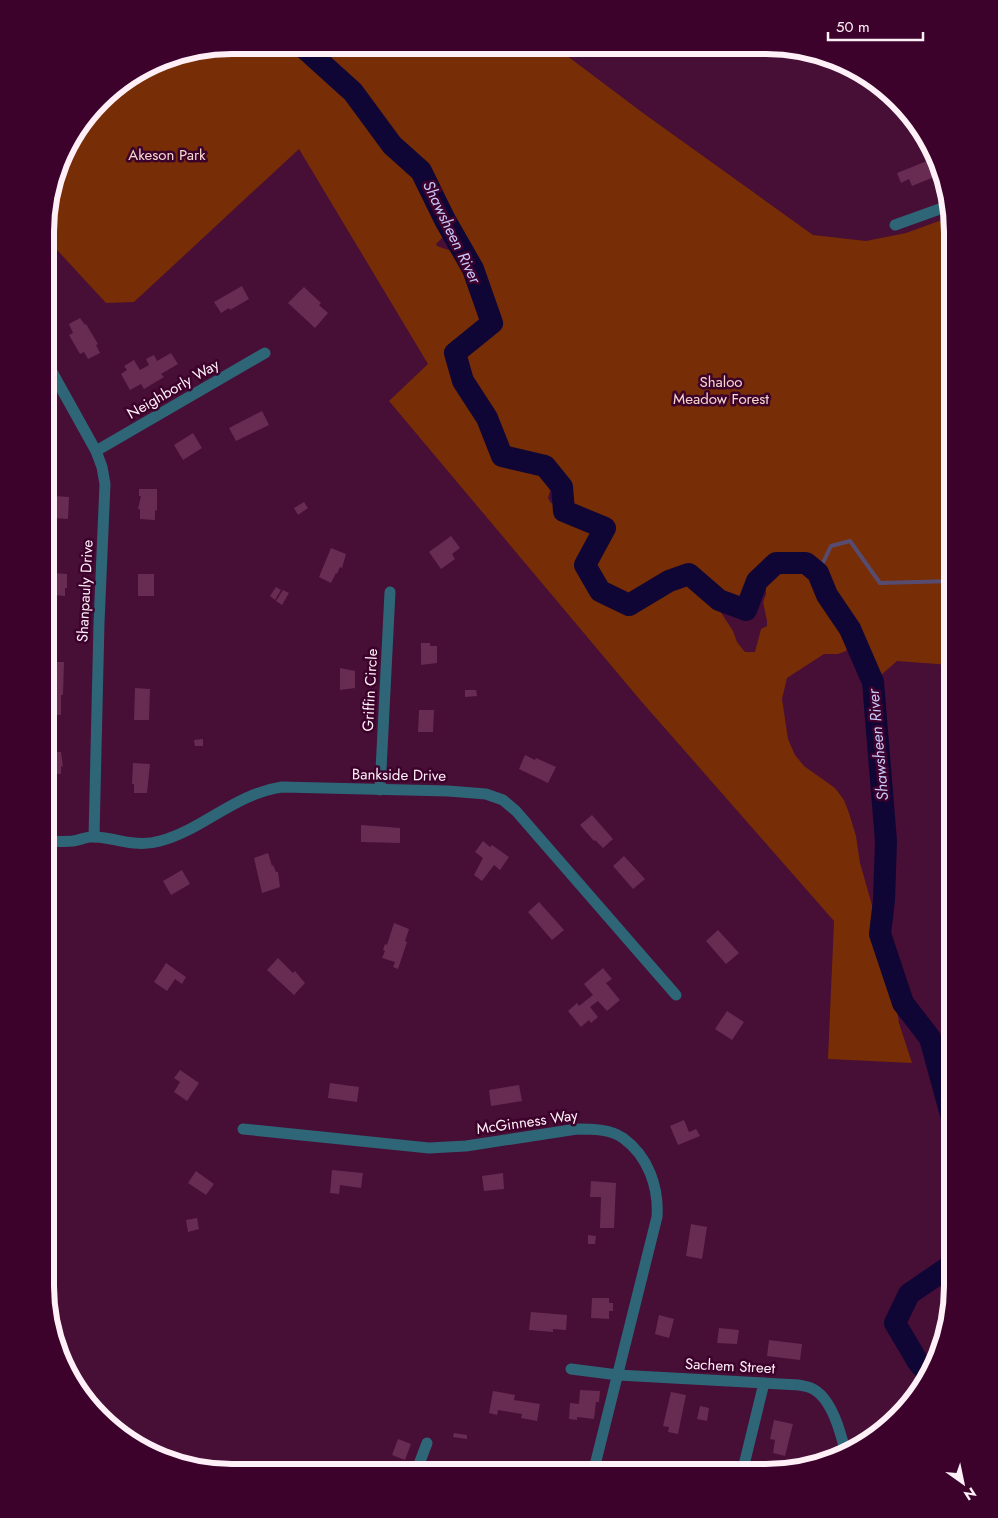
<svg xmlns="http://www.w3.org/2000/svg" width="998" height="1518" font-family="Jost,sans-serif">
<rect width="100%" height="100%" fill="#470e36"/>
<path fill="#772d05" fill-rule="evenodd" d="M232,45L554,46L643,113L813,235L866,241L906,233L950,217L953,232V657L950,665L897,661L873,682L850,629L827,595L818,573L806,564L776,563L757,581L746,610L719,600L705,588L733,631L737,642L745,652H755L761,629L767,626V621L763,602L766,594V576L770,571C781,568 799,563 809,569C822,579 818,596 825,608C832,621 856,633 846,651L838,654H824L787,678L782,699L788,739L795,755L804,766L835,788L844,800L849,813L856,836L860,863L891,972L899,1023L912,1063L828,1059L834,921L641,701L389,401L428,364L299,149L134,302L106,303L47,239V208L64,149L108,92L161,59ZM319,62L353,92L369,113L366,112ZM449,228L473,269V272H471L463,255L437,246L436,244L449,231ZM488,313L492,323L475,336L480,320ZM558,483L562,487L564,511L576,517H567L558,504L551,503L548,498L551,488ZM598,525L605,529L589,558L591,542ZM668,581C662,596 645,605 629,605Z"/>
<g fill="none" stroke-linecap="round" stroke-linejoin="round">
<polyline stroke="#574c70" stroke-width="4" points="818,573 831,546 850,541 880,583 953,581"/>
<g stroke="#0f0635" stroke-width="22">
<polyline points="301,45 353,92 392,145 421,171 445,220 473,269 492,323 455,353 463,381 487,418 502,456 545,466 562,487 564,511 605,528 585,565 600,591 629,605 669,581 689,574 719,600 746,610 757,581 776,563 806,563 818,573 827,595 850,629 873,682 886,841 884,900 880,934 903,1003 930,1038 953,1122"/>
<polyline points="928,1374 918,1362 895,1323 909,1294 950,1266 953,1257"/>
</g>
</g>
<g fill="#682c53">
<polygon points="927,161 934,177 912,186 909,179 901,183 897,173"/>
<polygon points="242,286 249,299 230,310 229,308 221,313 214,302"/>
<polygon points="304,287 321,303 319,305 328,313 315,328 288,303"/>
<polygon points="80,318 85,325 86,324 98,344 96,345 100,353 88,359 84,352 80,354 69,335 73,333 69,324"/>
<polygon points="171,353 178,364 161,374 164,377 144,389 141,384 130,390 121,374 127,370 124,366 134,360 140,370 149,365 146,359 154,355 157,361"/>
<polygon points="262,411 269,425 236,441 229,428"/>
<polygon points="193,433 202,448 183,460 174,445"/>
<polygon points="139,489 157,489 157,511 155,510 155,520 140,519 140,509 138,509 141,496 139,496"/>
<polygon points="54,496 69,497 68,519 53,518"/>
<polygon points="304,502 308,508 298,515 294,508"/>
<polygon points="451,536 460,548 452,554 455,559 441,569 429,552"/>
<polygon points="331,548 346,554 342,568 340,567 337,574 336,573 331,583 319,577"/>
<polygon points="53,573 67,574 67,588 65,588 65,596 46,594 46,586 52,586"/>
<rect x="138" y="574" width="16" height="22"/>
<polygon points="276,587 281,590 275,600 270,596"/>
<polygon points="283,590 289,593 282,605 276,601"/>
<polygon points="421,643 430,643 430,646 437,646 437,663 421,665"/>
<polygon points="47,662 64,662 63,695 61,695 61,715 46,714"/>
<polygon points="340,668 355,671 355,688 340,690"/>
<polygon points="135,688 150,689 149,720 134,720"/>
<polygon points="465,690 476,690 477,696 465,697"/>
<polygon points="419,710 434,710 433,732 418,732"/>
<polygon points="953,736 953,751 948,752 945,738"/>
<polygon points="203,739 203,746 195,746 194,740"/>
<polygon points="46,752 61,752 63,767 61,766 61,774 46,773"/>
<polygon points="525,755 535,760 536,758 556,767 548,783 519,769"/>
<polygon points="133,763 150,764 147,793 134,793 134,784 132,784"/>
<polygon points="592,815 613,839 603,848 595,840 594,841 580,825"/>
<polygon points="361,825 400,828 400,843 361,842"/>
<polygon points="483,841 490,847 492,845 509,857 500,870 494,865 482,881 474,875 483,858 475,852"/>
<polygon points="268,853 272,866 273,865 276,872 278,872 280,887 262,893 254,858"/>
<polygon points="624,856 645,879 633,889 613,866"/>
<polygon points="182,870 190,884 171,895 163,881"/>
<polygon points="539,902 564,930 552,940 528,912"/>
<polygon points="394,923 409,929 405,941 407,942 398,969 393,967 395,962 382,958 385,951 383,950 385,944 387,945"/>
<polygon points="718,930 739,953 726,964 706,941"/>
<polygon points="45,946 50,948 49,950 57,954 50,967 45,964"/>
<polygon points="278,958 293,973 295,971 305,983 294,995 267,970"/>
<polygon points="166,963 186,977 182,984 175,979 167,991 154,982"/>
<polygon points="603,968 612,979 606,983 620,1000 607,1011 598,1001 590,1007 598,1017 591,1023 589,1020 581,1027 568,1011 577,1003 579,1006 593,995 584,984"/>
<polygon points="727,1011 744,1022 732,1040 715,1029"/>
<polygon points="180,1070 199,1083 187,1101 174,1092 180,1082 174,1078"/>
<polygon points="330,1083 359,1087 357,1102 328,1098"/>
<polygon points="519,1085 522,1101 491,1106 489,1090"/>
<polygon points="684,1120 689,1132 696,1129 700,1136 678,1145 670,1126"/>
<polygon points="332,1170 363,1173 361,1188 340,1185 339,1194 330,1193"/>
<polygon points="196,1171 214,1184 206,1195 188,1183"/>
<polygon points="503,1173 504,1189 484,1191 482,1176"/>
<polygon points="591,1181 616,1183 614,1228 600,1228 601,1197 590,1197"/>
<polygon points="197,1218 199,1229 188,1232 186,1220"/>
<polygon points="691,1224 707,1227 702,1259 686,1256"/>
<polygon points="588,1235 596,1236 595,1244 588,1244"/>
<polygon points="592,1298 609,1298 609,1303 613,1303 613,1311 609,1311 609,1319 591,1318"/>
<polygon points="531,1312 567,1315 566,1330 553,1329 553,1332 529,1330"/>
<polygon points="659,1315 674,1319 669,1338 655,1334"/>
<polygon points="719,1328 739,1330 737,1344 717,1343"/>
<polygon points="769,1340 802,1344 800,1360 767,1356"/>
<polygon points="580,1390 600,1391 599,1402 596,1402 594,1419 577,1417 577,1420 569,1419 570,1403 579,1404"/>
<polygon points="493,1391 515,1395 514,1400 540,1404 537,1421 521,1418 522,1414 498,1410 497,1415 489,1413"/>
<polygon points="671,1392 686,1395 678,1434 668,1432 669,1427 663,1426"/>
<polygon points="700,1406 709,1408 707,1421 697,1419"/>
<polygon points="774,1420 793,1424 785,1456 773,1453 775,1440 770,1439"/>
<polygon points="454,1433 467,1435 467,1439 453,1437"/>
<polygon points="398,1439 411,1444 405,1460 392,1455"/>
<polygon points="653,1462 672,1467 671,1473 651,1473"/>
<polygon points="474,1463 478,1472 457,1472"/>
<polygon points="701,1464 720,1468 719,1473 698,1473"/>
</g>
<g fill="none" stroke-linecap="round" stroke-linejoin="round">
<g stroke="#2e6577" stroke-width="11">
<polyline points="895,225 948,206"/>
<polyline points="46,361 96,451 102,467 105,484 99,623 94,837"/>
<polyline points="96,451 265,353"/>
<polyline points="380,790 390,592"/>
<path d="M46,841C54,841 64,842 73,841C80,840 88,836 95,837C118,838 135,848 160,841C204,829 234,794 282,787L448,791L486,794L503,800L516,811L676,995"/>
<path d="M243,1129L429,1148L466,1146L577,1129C592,1129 610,1129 623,1138C648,1156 659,1187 657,1217L593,1473"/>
<path d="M571,1369L618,1375L799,1385C802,1386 807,1386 811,1388C832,1397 841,1434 846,1454"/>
<polyline points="416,1472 427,1443"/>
<polyline points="742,1473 764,1383"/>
</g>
</g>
<g text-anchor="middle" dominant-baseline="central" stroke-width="5" stroke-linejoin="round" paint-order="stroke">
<g font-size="15" fill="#f5d9ce" stroke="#3c022b">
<text x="167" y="155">Akeson Park</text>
<text x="721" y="382">Shaloo<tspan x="721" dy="17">Meadow Forest</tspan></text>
</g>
<g font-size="15" fill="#fff0f8" stroke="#3c022b">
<text transform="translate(173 389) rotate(-30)">Neighborly Way</text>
<text transform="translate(85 591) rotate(-87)">Shanpauly Drive</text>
<text transform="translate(370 690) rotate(-87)">Griffin Circle</text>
<text transform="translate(399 775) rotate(1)">Bankside Drive</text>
<text transform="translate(527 1122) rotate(-8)">McGinness Way</text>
<text transform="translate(730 1366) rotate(3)">Sachem Street</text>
</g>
<g font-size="16" font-style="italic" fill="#c6c8fa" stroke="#3c022b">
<text transform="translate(452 232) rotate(64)">Shawsheen River</text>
<text transform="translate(878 745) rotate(-95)">Shawsheen River</text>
</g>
</g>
<path d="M0 0H998V1518H0ZM232 54H766A178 178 0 0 1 944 232V1286A178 178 0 0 1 766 1464H232A178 178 0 0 1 54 1286V232A178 178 0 0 1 232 54Z" fill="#3c022b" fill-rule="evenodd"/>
<path fill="none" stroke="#fff0f8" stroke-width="6" d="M232 54H766A178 178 0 0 1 944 232V1286A178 178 0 0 1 766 1464H232A178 178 0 0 1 54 1286V232A178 178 0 0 1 232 54Z"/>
<g transform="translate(963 1483) rotate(147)" stroke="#3c022b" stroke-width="4" paint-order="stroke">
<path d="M0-4L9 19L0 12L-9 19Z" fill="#fff0f8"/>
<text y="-8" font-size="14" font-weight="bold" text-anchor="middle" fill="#fff0f8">N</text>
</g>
<path d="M828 32v8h95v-8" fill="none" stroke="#fff0f8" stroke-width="2.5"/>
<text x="836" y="32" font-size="15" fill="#fff0f8" stroke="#3c022b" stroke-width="4" paint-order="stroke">50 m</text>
</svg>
